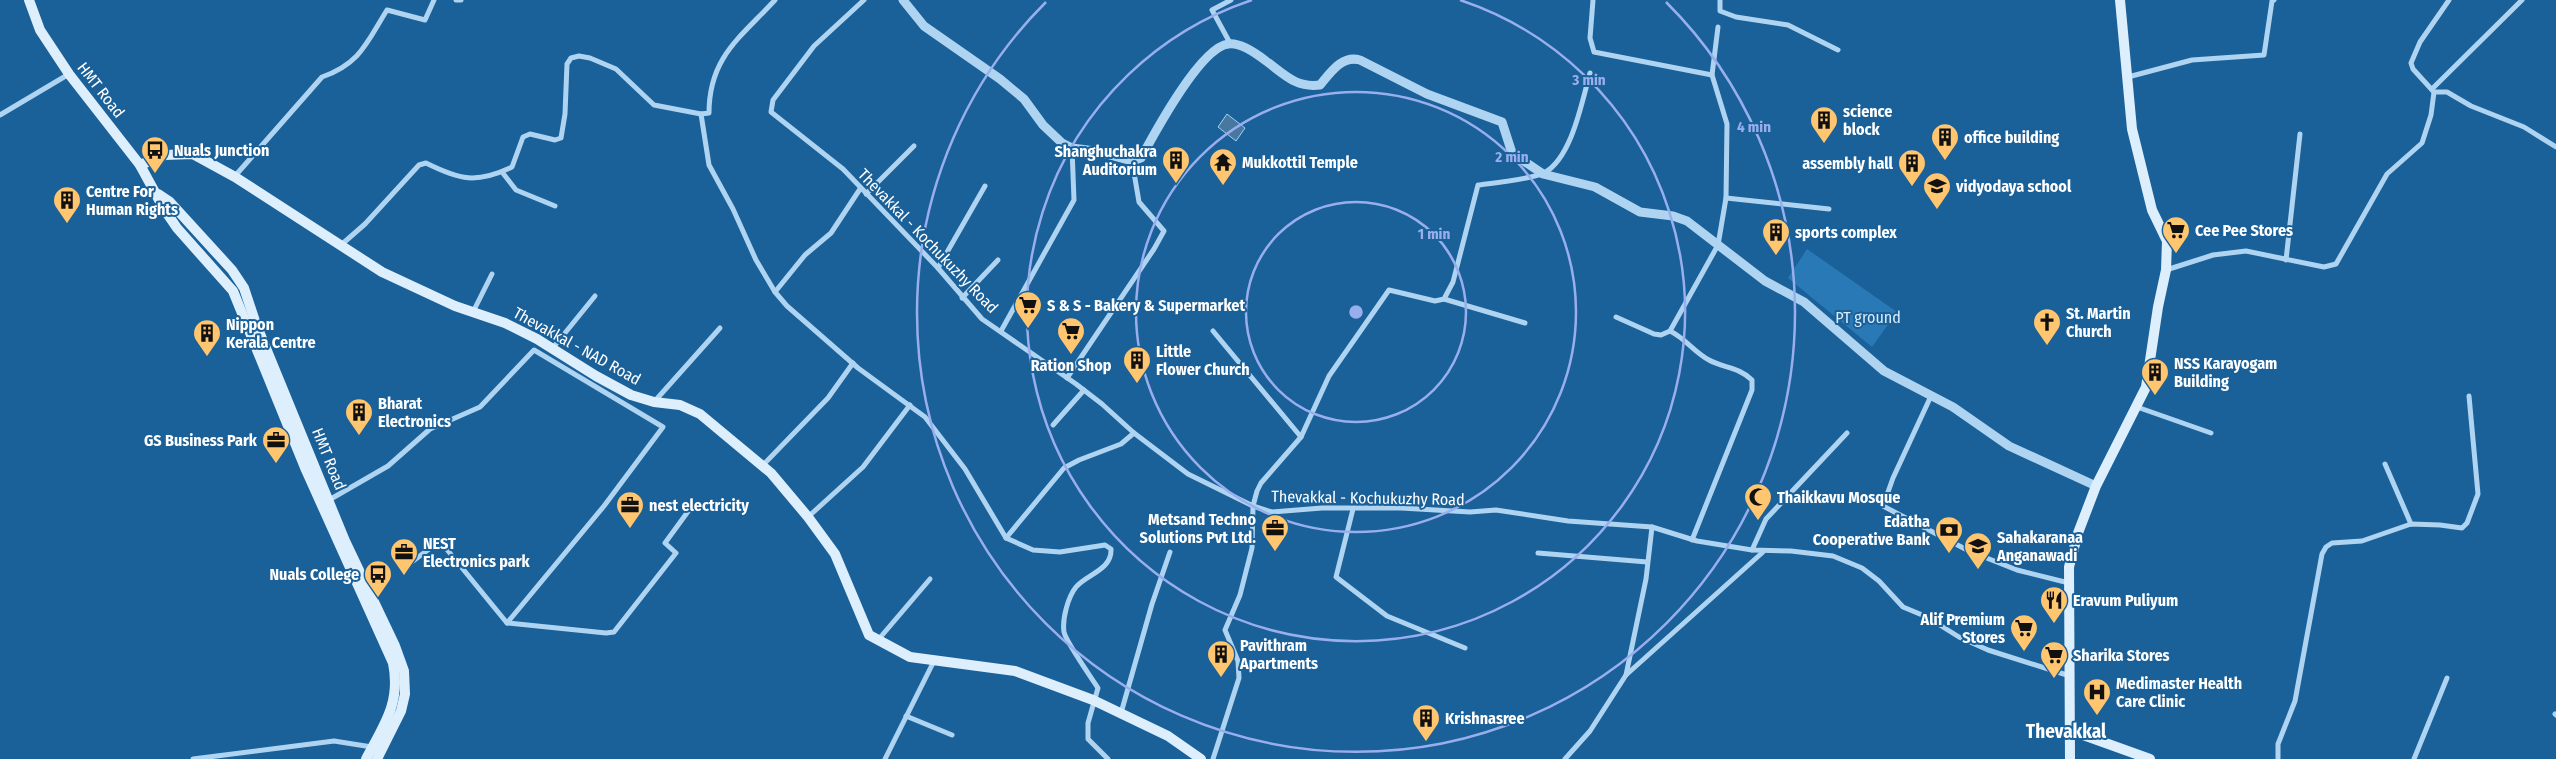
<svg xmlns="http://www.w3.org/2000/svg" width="2556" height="759" font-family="'Fira Sans Condensed',sans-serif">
<rect width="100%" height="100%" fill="#1a6099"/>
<polygon fill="#2979b6" points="1807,249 1897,312 1872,347 1788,278"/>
<polygon fill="#4878a0" stroke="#a2d1f3" points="1227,114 1245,128 1236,141 1218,127"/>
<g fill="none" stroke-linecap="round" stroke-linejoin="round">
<g stroke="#afd4f1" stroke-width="5">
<polyline points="456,0 461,0"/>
<polyline points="864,0 814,46 773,100 771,112 843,169 938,268 982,319 1076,384 1102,404 1134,433 1188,474 1253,506 1272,512 1322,508 1401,508 1470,512 1496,510 1568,521 1652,527 1697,541 1752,550 1791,551 1833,556 1862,568 1879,581 1903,607 1927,617 1959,637 1988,650 2070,676"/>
<polyline points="1593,0 1590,38 1594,52 1712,75"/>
<polyline points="1720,0 1720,11 1736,17 1788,25 1838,50"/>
<polyline points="1230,43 1212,10 1231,0"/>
<polyline points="2128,77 2192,60 2264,55 2272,1 2274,0"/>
<polyline points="2432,89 2522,0"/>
<polyline points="2433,91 2413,69 2411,63 2420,42 2449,0"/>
<path d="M701,114L709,165L733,209L756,260L775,292L787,306L858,368L925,417L965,469L1006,538L1033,550L1060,552L1105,545L1111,549C1112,570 1087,574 1076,587C1068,597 1062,619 1064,632C1066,642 1091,677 1098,688L1088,723V739L1108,759"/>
<polyline points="0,115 69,74"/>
<polyline points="502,172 516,190 555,206"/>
<path d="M235,176L322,77C361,63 367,42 387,10L425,20L434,0"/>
<polyline points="866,194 914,146"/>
<polyline points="1726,198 1829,209"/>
<path d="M341,245L365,224L419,165L426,163C460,180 476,184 512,167L523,137L530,134L555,140L561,138L565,114L567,64L571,58L579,56L590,58L616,69L654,105L701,114L709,113C709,57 741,37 775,0"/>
<polyline points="2286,260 2300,134"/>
<polyline points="938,268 985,186"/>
<polyline points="2166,270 2213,255 2246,251 2324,267 2336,264 2387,174 2422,143 2431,115 2434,92 2447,92 2471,106 2524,127 2556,147"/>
<polyline points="775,292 805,255 831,233 860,189"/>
<polyline points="962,298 998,260"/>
<polyline points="1444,299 1525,323"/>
<polyline points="473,312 492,274"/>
<polyline points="1616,317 1654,334 1661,335 1670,331 1718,245 1726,198 1727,124 1712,75 1718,27"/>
<polyline points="1001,331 1074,200 1072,148"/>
<polyline points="1213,331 1301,437"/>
<path d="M1670,331C1685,338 1694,352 1709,360C1723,368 1739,367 1752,380V390L1692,540"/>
<polyline points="552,349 595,296"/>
<polyline points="1067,378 1154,249 1164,231 1139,202 1132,161"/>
<polyline points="1931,396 1893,478 1883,506 1969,551 2017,570 2069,583"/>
<polyline points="654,402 720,328"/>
<polyline points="2137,407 2211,433"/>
<polyline points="1053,425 1084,390"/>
<polyline points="2385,464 2411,524"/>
<polyline points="762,466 828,398 853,363"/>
<polyline points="329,500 388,466 430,429 480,407 534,350 663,427 604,506 507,623 440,541 413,561"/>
<polyline points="1353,509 1336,577 1387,616 1465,648"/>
<polyline points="808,517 863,467 910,405"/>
<polyline points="1006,538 1064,468 1079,460 1121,444 1134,433"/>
<polyline points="1752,550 1766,519 1847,433"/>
<polyline points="1538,553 1647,562"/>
<polyline points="507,623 606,633 614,632 676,553 665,543 692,506"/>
<polyline points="878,640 930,579"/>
<polyline points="1626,675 1763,552"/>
<polyline points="1121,713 1152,604 1170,552"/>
<polyline points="2555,714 2556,715"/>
<polyline points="906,716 952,735"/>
<polyline points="193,759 334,741 372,747"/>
<polyline points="885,759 934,661"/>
<path d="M1213,759L1239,678L1238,661L1225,630L1240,595L1252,548L1253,506L1257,491L1261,483L1301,437L1329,376L1389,290L1435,301L1444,299L1453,282L1478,185C1493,183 1532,179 1544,173C1572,158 1582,101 1590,73"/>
<polyline points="1565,759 1590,731 1626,675 1646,579 1652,527"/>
<polyline points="2278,759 2278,744 2295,701 2322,554 2326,547 2332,543 2362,541 2411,524 2440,525 2462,528 2467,523 2478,494 2469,396"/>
<polyline points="2414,759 2447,678"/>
</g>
<path stroke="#afd4f1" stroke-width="9" d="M903,0L924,26L1000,79L1024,99L1043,125L1062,143L1072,148L1095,151L1132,161L1141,158C1154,134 1200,48 1228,44C1240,42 1257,54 1266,61C1285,75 1296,88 1320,85C1331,72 1342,55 1360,60L1427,94L1502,122L1512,153L1543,174L1595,187L1640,212L1673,216L1687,221L1765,281L1804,302L1884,371L1953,407L2009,446L2096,486"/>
<g stroke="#ddeefc" stroke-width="10">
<path d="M29,0L40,30L69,74L140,165L164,209L177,228L233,291L306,470L393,663C401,703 384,725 366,759"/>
<polyline points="140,165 165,155 193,154 235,177 382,272 455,306 505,323 537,339 596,376 631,395 654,402 680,405 700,414 771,473 808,517 835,554 869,635 910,657 1015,671 1093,700 1168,736 1201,759"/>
<polyline points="158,194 170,202 232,270 244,288 256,324 345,541 395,646 404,671 405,694 401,711 377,759"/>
<polyline points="2072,731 2150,759"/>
<polyline points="2070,759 2069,567 2078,533 2096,486 2146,387 2158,307 2166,270 2167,241 2152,210 2132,129 2120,0"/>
</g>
</g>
<g fill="none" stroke="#99afed" stroke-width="2.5">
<circle cx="1356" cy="312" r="110"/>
<circle cx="1356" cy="312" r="220"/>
<path d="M1460 0A329 329 0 1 1 1252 0"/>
<path d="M1666 2A439 439 0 1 1 1046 2"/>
</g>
<defs>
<g id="building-pin" transform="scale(1.4375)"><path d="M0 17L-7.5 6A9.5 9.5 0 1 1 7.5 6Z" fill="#ffc56f" stroke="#1a6099"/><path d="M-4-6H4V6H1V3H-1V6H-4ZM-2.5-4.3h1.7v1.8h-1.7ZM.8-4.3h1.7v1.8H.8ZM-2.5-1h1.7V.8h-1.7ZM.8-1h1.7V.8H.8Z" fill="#111"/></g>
<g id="bus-pin" transform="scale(1.4375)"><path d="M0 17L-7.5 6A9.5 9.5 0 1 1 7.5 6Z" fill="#ffc56f" stroke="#1a6099"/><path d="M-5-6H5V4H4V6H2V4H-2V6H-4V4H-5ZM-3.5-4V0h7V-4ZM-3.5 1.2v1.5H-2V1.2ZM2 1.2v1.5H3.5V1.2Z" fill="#111"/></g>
<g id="temple-pin" transform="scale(1.4375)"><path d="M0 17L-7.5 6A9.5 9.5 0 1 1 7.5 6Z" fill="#ffc56f" stroke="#1a6099"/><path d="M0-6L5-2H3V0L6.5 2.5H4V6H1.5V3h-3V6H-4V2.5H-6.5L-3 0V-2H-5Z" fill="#111"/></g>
<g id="school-pin" transform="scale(1.4375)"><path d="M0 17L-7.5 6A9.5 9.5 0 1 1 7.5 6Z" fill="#ffc56f" stroke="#1a6099"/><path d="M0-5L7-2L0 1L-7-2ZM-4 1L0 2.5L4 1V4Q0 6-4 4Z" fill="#111"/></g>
<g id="supermarket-pin" transform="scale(1.4375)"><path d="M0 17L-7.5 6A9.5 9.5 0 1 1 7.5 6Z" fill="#ffc56f" stroke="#1a6099"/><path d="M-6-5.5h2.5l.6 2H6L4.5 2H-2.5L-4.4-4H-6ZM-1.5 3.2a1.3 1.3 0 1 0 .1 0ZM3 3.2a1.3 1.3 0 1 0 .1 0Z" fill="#111"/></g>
<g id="church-pin" transform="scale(1.4375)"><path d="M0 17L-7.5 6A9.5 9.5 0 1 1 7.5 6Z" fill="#ffc56f" stroke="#1a6099"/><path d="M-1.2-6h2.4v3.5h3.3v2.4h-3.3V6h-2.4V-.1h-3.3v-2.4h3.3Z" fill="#111"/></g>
<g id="office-pin" transform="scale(1.4375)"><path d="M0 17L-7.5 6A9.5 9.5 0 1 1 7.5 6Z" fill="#ffc56f" stroke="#1a6099"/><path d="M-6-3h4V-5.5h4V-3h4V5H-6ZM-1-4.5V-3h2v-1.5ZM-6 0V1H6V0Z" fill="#111"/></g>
<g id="mosque-pin" transform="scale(1.4375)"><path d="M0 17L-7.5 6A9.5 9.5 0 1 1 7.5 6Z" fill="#ffc56f" stroke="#1a6099"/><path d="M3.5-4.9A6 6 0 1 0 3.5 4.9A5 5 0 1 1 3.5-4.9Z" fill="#111"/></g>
<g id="bank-pin" transform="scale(1.4375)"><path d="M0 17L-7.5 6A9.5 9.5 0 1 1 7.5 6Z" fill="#ffc56f" stroke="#1a6099"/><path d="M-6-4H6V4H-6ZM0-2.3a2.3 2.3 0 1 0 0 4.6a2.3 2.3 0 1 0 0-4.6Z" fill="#111"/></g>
<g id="restaurant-pin" transform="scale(1.4375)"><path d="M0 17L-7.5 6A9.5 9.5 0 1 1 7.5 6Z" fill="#ffc56f" stroke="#1a6099"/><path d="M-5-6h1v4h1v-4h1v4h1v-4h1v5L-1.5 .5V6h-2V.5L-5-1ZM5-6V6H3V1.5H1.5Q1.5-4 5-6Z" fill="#111"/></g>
<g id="hospital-pin" transform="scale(1.4375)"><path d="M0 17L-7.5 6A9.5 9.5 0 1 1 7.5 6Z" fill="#ffc56f" stroke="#1a6099"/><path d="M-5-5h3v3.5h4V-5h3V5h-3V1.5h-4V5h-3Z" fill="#111"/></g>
</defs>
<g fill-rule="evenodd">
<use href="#building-pin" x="1824" y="120"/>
<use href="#building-pin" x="1945" y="137"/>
<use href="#bus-pin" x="155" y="150"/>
<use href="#building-pin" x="1176" y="160"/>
<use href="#temple-pin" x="1223" y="162"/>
<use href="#building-pin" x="1912" y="163"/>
<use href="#school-pin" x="1937" y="186"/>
<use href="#building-pin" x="67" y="200"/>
<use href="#supermarket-pin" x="2176" y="230"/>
<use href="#building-pin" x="1776" y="232"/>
<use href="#supermarket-pin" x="1028" y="305"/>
<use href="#church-pin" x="2047" y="322"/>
<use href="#supermarket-pin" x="1071" y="331"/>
<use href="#building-pin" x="207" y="333"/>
<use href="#building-pin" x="1137" y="360"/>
<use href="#building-pin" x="2155" y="372"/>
<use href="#building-pin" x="359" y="412"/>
<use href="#office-pin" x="276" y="440"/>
<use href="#mosque-pin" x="1758" y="497"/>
<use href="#office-pin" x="630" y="505"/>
<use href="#office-pin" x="1275" y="528"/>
<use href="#bank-pin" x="1949" y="530"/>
<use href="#school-pin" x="1978" y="546"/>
<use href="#office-pin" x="404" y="552"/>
<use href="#bus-pin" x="378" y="574"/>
<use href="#restaurant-pin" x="2054" y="600"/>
<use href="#supermarket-pin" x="2024" y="628"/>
<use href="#building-pin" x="1221" y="654"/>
<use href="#supermarket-pin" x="2054" y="655"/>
<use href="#hospital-pin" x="2097" y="692"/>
<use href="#building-pin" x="1426" y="718"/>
</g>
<g text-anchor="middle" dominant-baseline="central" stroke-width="4" stroke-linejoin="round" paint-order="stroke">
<g font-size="16" fill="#fff" stroke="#1a6099">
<text transform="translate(101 90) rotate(52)">HMT Road</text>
<text transform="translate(928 241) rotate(46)">Thevakkal - Kochukuzhy Road</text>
<text transform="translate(577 346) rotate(29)">Thevakkal - NAD Road</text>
<text transform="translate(329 459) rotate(68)">HMT Road</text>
<text transform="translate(1368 498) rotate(1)">Thevakkal - Kochukuzhy Road</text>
</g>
<g font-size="16" font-weight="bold" fill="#fff" stroke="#1a6099" text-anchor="start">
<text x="1843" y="111">science<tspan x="1843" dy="18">block</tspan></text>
<text x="1964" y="137">office building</text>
<text x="174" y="150">Nuals Junction</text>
<text x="1157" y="151" text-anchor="end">Shanghuchakra<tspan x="1157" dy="18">Auditorium</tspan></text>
<text x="1242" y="162">Mukkottil Temple</text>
<text x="1893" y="163" text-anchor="end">assembly hall</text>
<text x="1956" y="186">vidyodaya school</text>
<text x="86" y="191">Centre For<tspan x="86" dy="18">Human Rights</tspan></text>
<text x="2195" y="230">Cee Pee Stores</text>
<text x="1795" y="232">sports complex</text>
<text x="1047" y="305">S &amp; S - Bakery &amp; Supermarket</text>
<text x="2066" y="313">St. Martin<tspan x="2066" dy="18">Church</tspan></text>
<text x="226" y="324">Nippon<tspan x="226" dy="18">Kerala Centre</tspan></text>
<text x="1156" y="351">Little<tspan x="1156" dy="18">Flower Church</tspan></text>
<text x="2174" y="363">NSS Karayogam<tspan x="2174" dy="18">Building</tspan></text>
<text x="1071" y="365" text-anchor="middle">Ration Shop</text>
<text x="378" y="403">Bharat<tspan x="378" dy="18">Electronics</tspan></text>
<text x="257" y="440" text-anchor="end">GS Business Park</text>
<text x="1777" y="497">Thaikkavu Mosque</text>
<text x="649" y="505">nest electricity</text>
<text x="1256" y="519" text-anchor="end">Metsand Techno<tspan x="1256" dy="18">Solutions Pvt Ltd.</tspan></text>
<text x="1930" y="521" text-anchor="end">Edatha<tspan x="1930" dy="18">Cooperative Bank</tspan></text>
<text x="1997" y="537">Sahakaranaa<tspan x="1997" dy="18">Anganawadi</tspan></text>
<text x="423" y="543">NEST<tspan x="423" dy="18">Electronics park</tspan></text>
<text x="359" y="574" text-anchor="end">Nuals College</text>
<text x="2073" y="600">Eravum Puliyum</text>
<text x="2005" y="619" text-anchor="end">Alif Premium<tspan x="2005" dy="18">Stores</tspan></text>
<text x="1240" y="645">Pavithram<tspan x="1240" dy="18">Apartments</tspan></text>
<text x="2073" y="655">Sharika Stores</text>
<text x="2116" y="683">Medimaster Health<tspan x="2116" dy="18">Care Clinic</tspan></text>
<text x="1445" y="718">Krishnasree</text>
</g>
<g font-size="16" fill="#d6ebfc" stroke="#1a6099">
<text x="1868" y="317">PT ground</text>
</g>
<g font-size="19" font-weight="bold" fill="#fff" stroke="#1a6099">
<text x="2066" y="731">Thevakkal</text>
</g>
</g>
<circle cx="1356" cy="312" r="8" fill="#99afed" stroke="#1a6099" stroke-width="2.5"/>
<g font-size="15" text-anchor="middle" font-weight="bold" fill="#99afed" stroke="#1a6099" stroke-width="4" stroke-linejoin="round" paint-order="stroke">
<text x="1589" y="85">3 min</text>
<text x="1754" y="132">4 min</text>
<text x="1512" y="162">2 min</text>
<text x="1434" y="239">1 min</text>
</g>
</svg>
